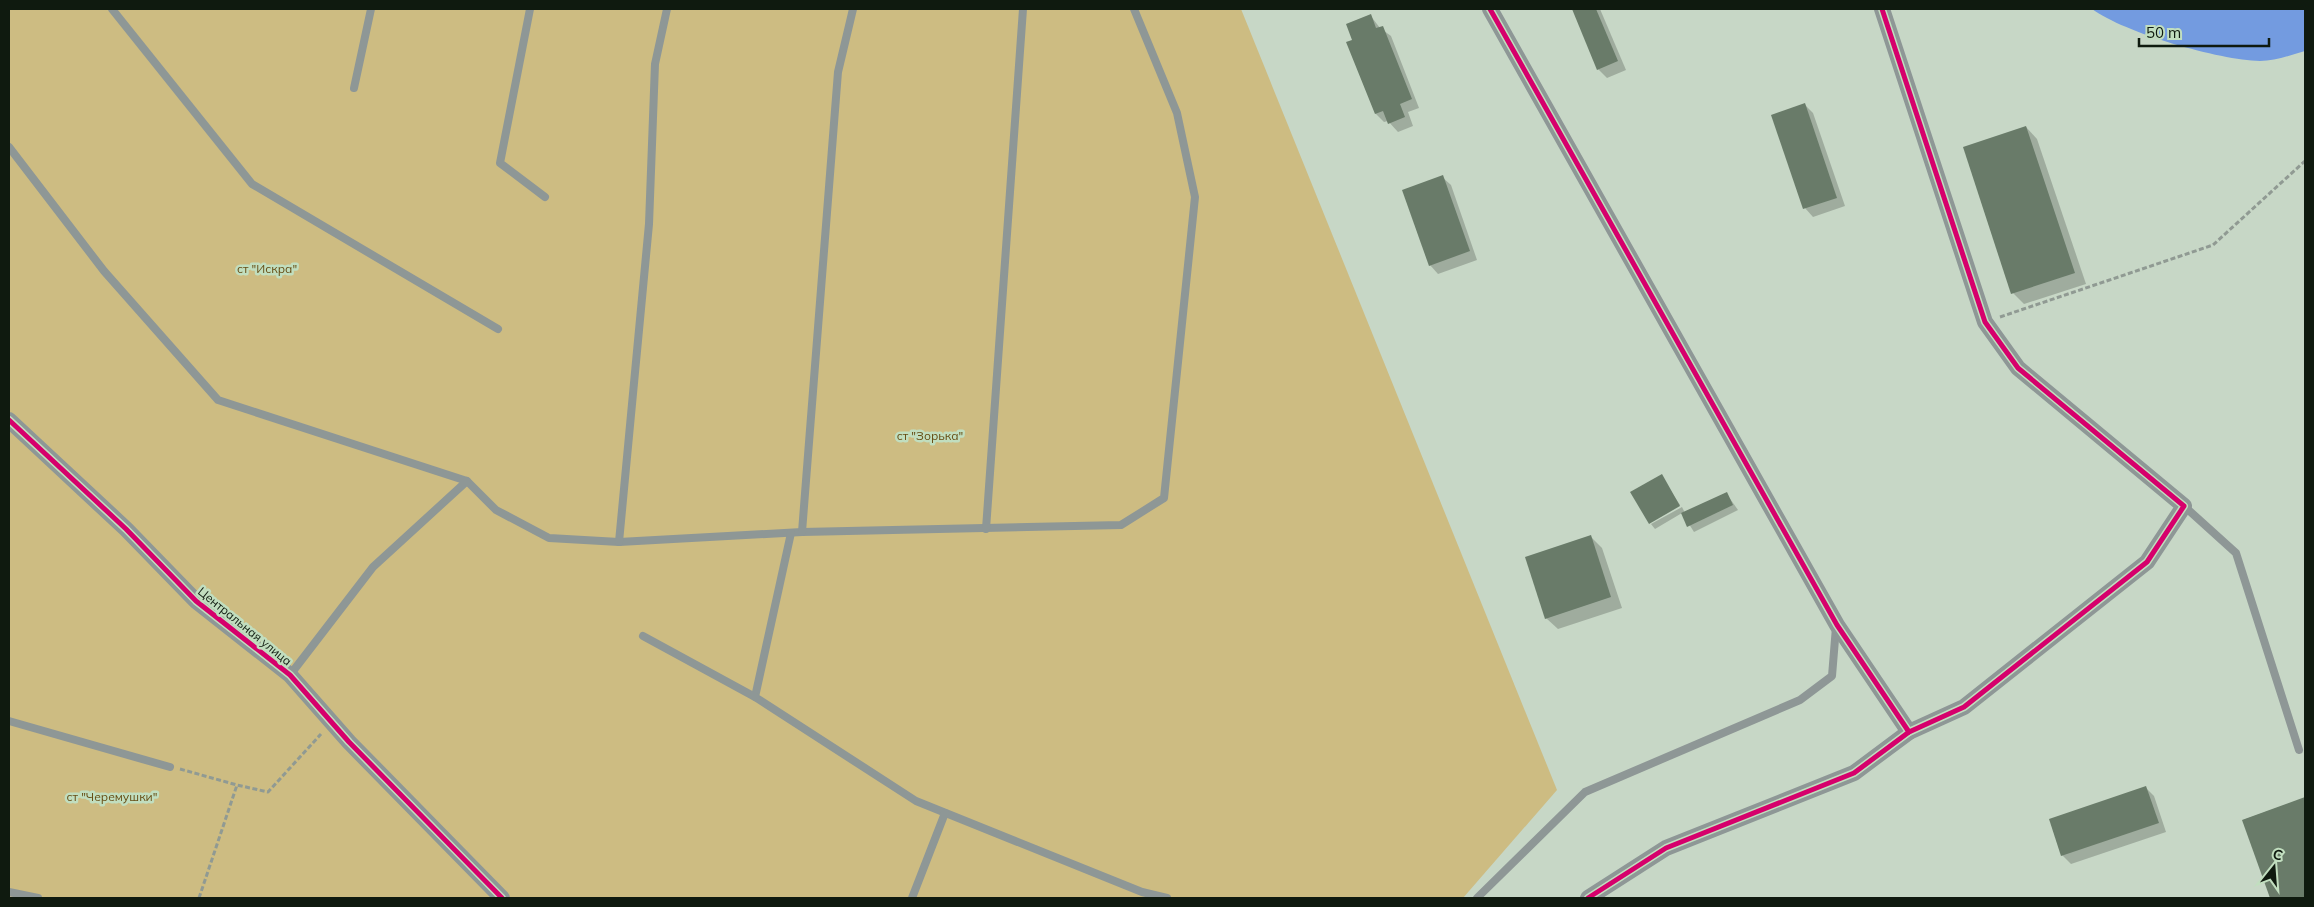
<svg xmlns="http://www.w3.org/2000/svg" width="2314" height="907" font-family="Mulish,sans-serif">
<rect width="100%" height="100%" fill="#c7d7c6"/>
<polygon fill="#cdbc82" points="9,9 1241,9 1557,790 1463,898 9,898"/>
<path fill="#739be0" d="M2092,9H2305V51C2291,55 2275,61 2260,61C2219,60 2125,33 2092,9Z"/>
<g fill="#0003">
<polygon points="1573,9 1600,9 1626,70 1607,78 1598,69"/>
<polygon points="1370,15 1380,28 1391,36 1419,108 1408,112 1413,126 1398,132 1388,121 1384,122 1376,114 1354,40"/>
<polygon points="1805,105 1813,113 1845,206 1813,217 1805,208"/>
<polygon points="2026,127 2037,139 2086,284 2024,304 2013,293"/>
<polygon points="1442,177 1451,185 1477,260 1438,274 1430,265"/>
<polygon points="1661,476 1680,505 1650,522"/>
<polygon points="1726,493 1738,510 1694,532 1682,513 1655,529 1651,524 1682,507 1685,513"/>
<polygon points="1591,537 1602,548 1622,608 1558,629 1546,618"/>
<polygon points="2146,788 2154,796 2166,832 2071,864 2062,855"/>
<polygon points="2305,798 2305,898 2272,898 2243,820"/>
</g>
<g fill="#697b69">
<polygon points="1572,9 1596,9 1618,61 1597,70"/>
<polygon points="1371,14 1376,28 1383,26 1412,99 1400,104 1405,117 1388,124 1383,111 1375,114 1346,42 1352,40 1346,24"/>
<polygon points="1805,103 1837,198 1803,209 1771,115"/>
<polygon points="2026,126 2075,273 2011,294 1963,147"/>
<polygon points="1443,175 1470,251 1429,266 1402,190"/>
<polygon points="1662,474 1680,506 1649,524 1630,492"/>
<polygon points="1727,492 1733,505 1687,527 1681,513"/>
<polygon points="1591,535 1611,597 1545,619 1525,557"/>
<polygon points="2146,786 2159,823 2061,856 2049,819"/>
<polygon points="2305,797 2305,898 2270,898 2242,820"/>
</g>
<g fill="none" stroke-linecap="round" stroke-linejoin="round">
<g stroke="#909a93" stroke-width="3" stroke-dasharray="5 2.5" stroke-linecap="butt">
<polyline points="2000,317 2213,245 2305,161"/>
<polyline points="180,769 237,785"/>
<polyline points="199,898 237,785 268,792 321,734"/>
</g>
<g stroke="#8e9796" stroke-width="8">
<polyline points="112,9 252,184 498,329"/>
<polyline points="530,9 500,163 545,197"/>
<polyline points="354,88 371,9"/>
<polyline points="9,147 104,271 218,400 467,481 496,510 549,538 619,542 802,532 1121,525 1164,498 1195,197 1177,113 1134,9"/>
<polyline points="2184,506 2236,553 2299,750"/>
<polyline points="986,529 1023,9"/>
<polyline points="802,532 838,72 853,9"/>
<polyline points="791,533 755,697 916,801 1142,892 1167,898"/>
<polyline points="619,542 649,224 655,64 667,9"/>
<polyline points="643,636 755,697"/>
<polyline points="290,675 373,567 467,481"/>
<polyline points="9,721 170,767"/>
<polyline points="9,892 38,898"/>
<polyline points="912,898 945,813"/>
<polyline points="1477,898 1585,792 1800,700 1832,676 1836,627"/>
</g>
<g stroke="#8e9796" stroke-width="16">
<polyline points="1490,9 1837,625 1909,732"/>
<polyline points="9,420 126,529 196,601 290,675 349,742 502,898"/>
<polyline points="1588,898 1666,848 1854,773 1909,732 1964,707 2147,562 2184,506 2018,368 1985,322 1882,9"/>
</g>
<g stroke="#c1debf" stroke-width="8">
<g id="cycleway">
<polyline points="1490,9 1837,625 1909,732"/>
<polyline points="9,420 126,529 196,601 290,675 349,742 502,898"/>
<polyline points="1588,898 1666,848 1854,773 1909,732 1964,707 2147,562 2184,506 2018,368 1985,322 1882,9"/>
</g>
</g>
<use href="#cycleway" stroke="#d6006c" stroke-width="5"/>
</g>
<g text-anchor="middle" dominant-baseline="central" stroke-width="5" stroke-linejoin="round" paint-order="stroke">
<g font-size="12" fill="#664d14" stroke="#c1debf">
<text x="267" y="268">ст "Искра"</text>
<text x="930" y="435">ст "Зорька"</text>
<text x="112" y="796">ст "Черемушки"</text>
</g>
<g font-size="12" fill="#0f1a0f" stroke="#c1debf">
<text transform="translate(245 626) rotate(39)">Центральная улица</text>
</g>
</g>
<rect width="2314" height="907" fill="none" stroke="#0f1a0f" stroke-width="20"/>
<g transform="translate(2274 867) rotate(17)" stroke="#c1debf" stroke-width="4" paint-order="stroke">
<path d="M0-4L9 19L0 12L-9 19Z" fill="#0f1a0f"/>
<text y="-8" font-size="14" font-weight="bold" text-anchor="middle" fill="#0f1a0f">С</text>
</g>
<path d="M2139 38v8h130v-8" fill="none" stroke="#0f1a0f" stroke-width="2.5"/>
<text x="2146" y="38" font-size="15" fill="#0f1a0f" stroke="#c1debf" stroke-width="4" paint-order="stroke">50 m</text>
</svg>
